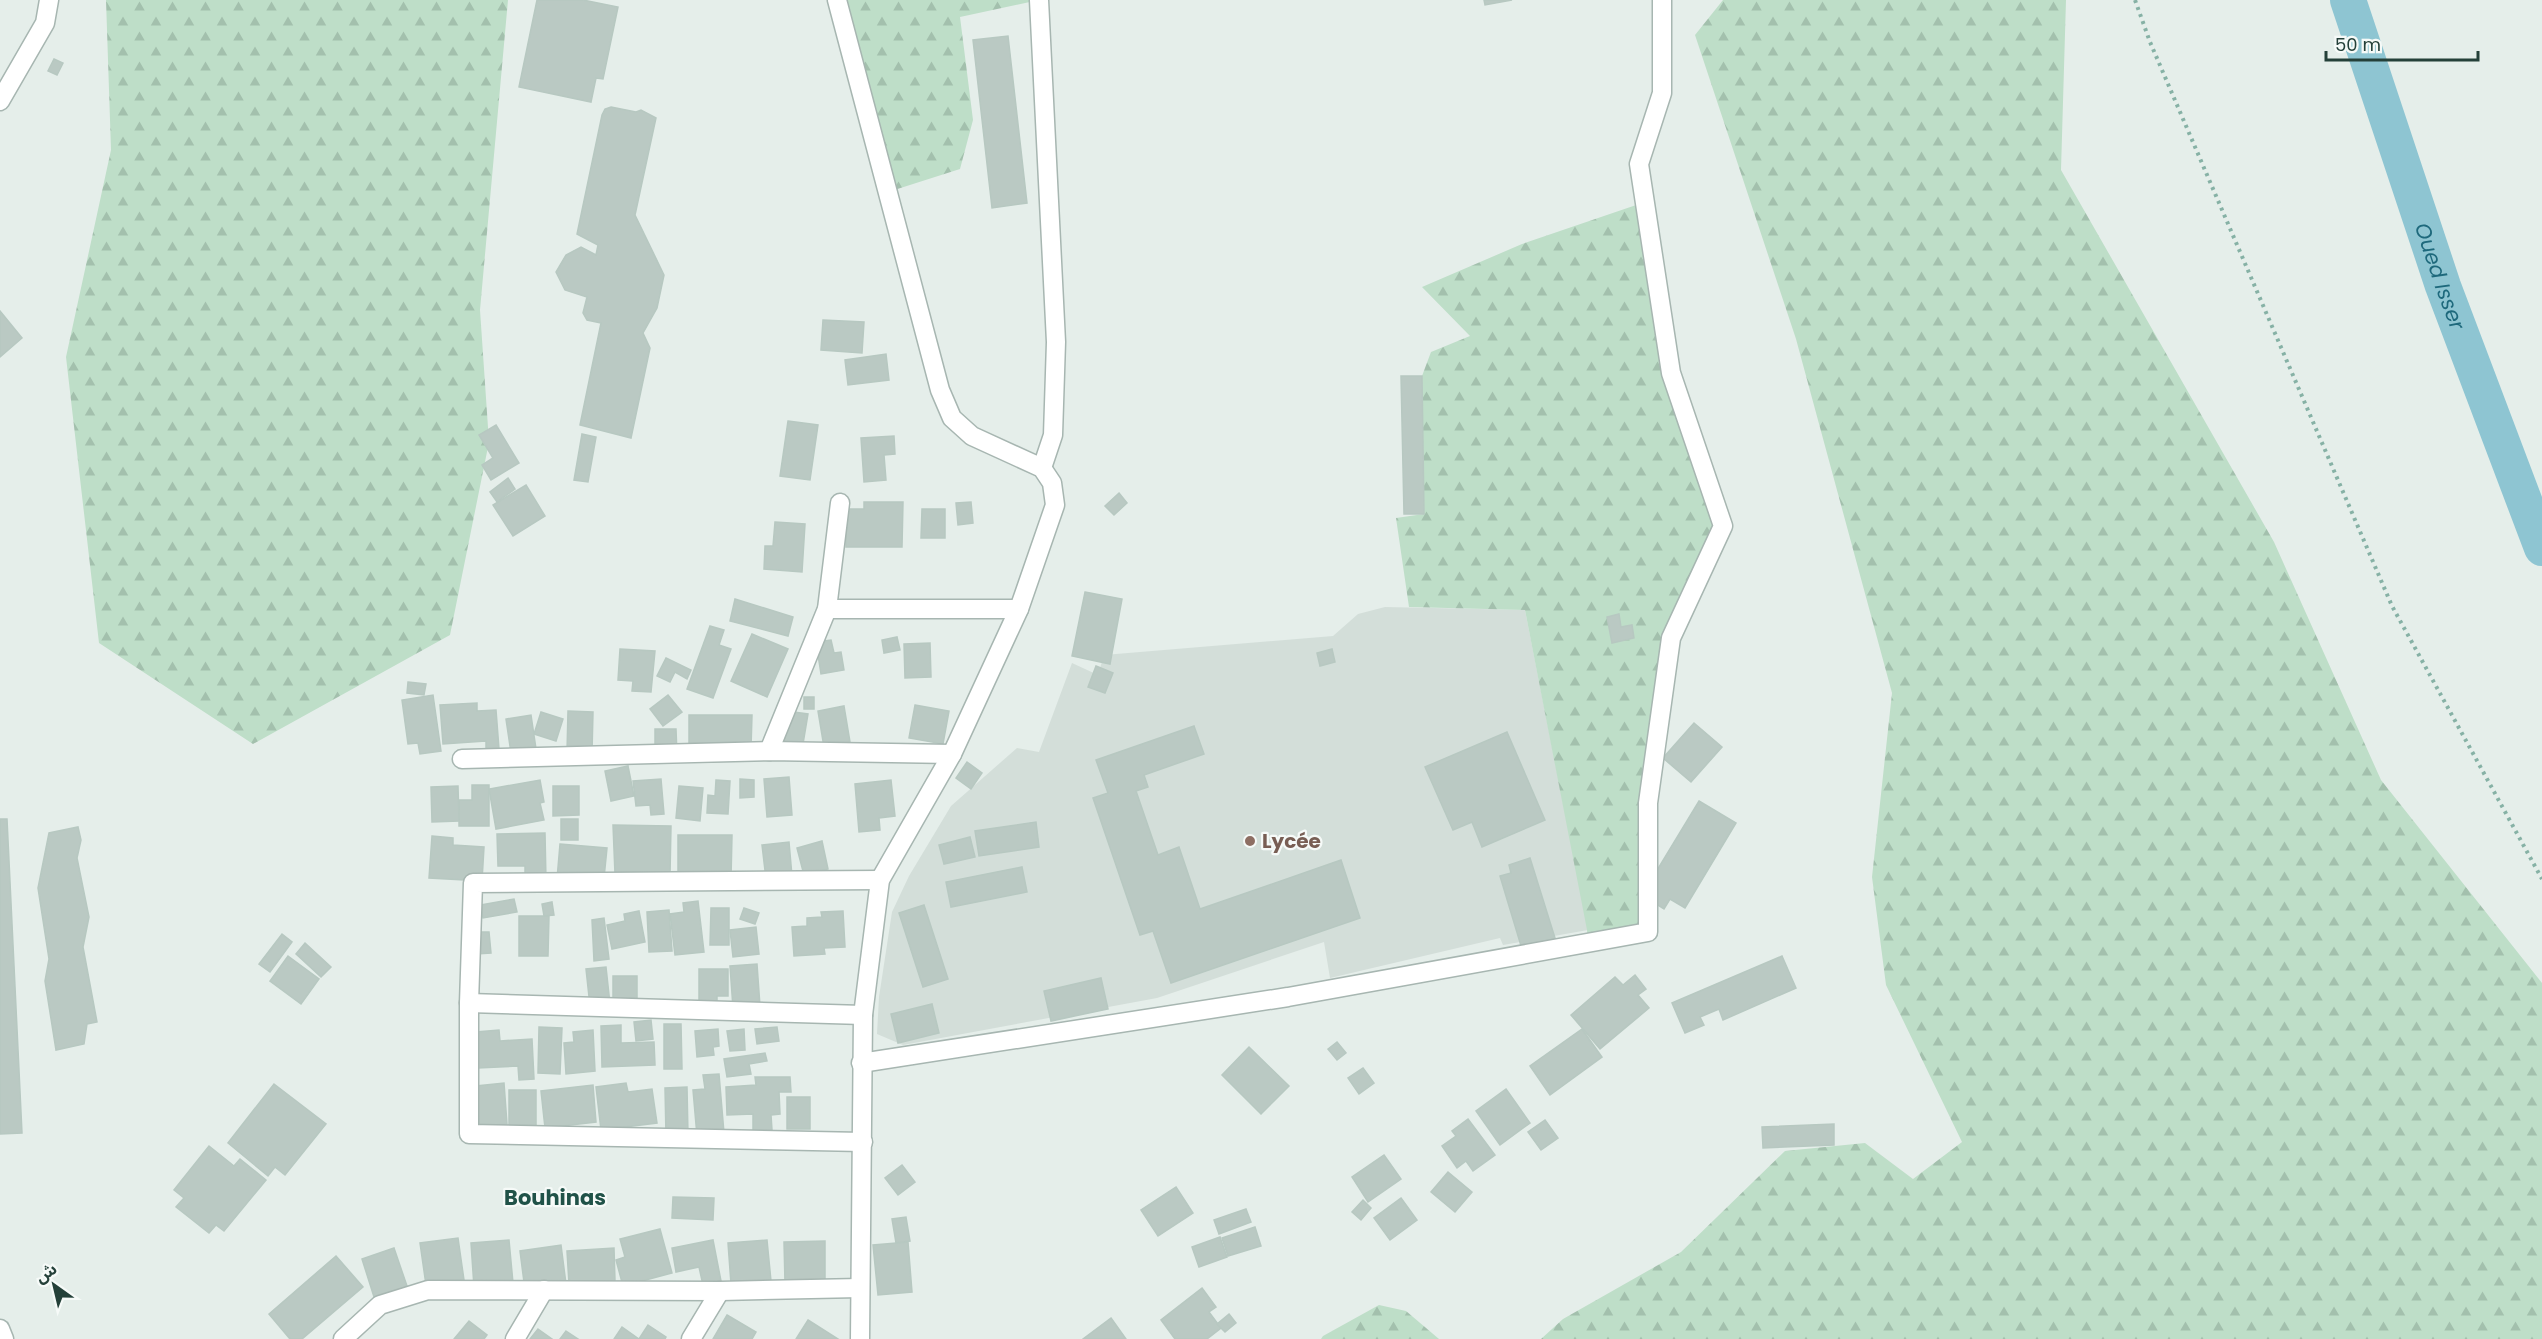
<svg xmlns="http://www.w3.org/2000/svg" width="2542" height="1339" font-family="Poppins,'Noto Sans Arabic',sans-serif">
<defs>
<pattern id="forest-firs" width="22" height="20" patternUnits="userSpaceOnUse" patternTransform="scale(1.5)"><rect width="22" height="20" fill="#bedec8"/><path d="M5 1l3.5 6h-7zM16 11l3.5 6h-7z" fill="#a3c0ad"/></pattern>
</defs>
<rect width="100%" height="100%" fill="#e5eeea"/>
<polygon fill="#d3ded9" points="1385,607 1525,610 1588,930 1503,945 1500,938 1330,978 1324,942 1157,998 903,1045 877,1034 879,997 892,912 909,876 951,806 1017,748 1039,752 1072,663 1098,675 1104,655 1333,636 1358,614"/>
<g fill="url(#forest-firs)">
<polygon points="106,0 508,0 480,310 489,442 450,635 253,744 99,643 66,357 111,150"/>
<polygon points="837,0 1039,0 960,17 973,120 960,169 888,192"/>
<polygon points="1723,0 2066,0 2061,170 2274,542 2381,780 2542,983 2542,1339 1541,1339 1563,1319 1681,1252 1785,1151 1865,1143 1913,1179 1962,1142 1886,985 1872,877 1892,693 1796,339 1695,35"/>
<polygon points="1645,202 1671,373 1723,526 1671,638 1648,803 1648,932 1588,943 1587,930 1525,610 1409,607 1396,518 1424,514 1422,376 1431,352 1470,336 1422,287 1522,244"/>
<polygon points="1379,1305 1406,1311 1439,1339 1321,1339 1323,1336"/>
</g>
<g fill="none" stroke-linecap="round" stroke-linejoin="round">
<path stroke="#8ec5d2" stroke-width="36" id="s1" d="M2348,0L2443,286L2542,548"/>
</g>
<g fill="#bac9c3" stroke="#b7c8c1" stroke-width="1.5">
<polygon points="537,0 583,0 618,7 603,79 596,78 591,102 519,87"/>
<polygon points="1484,0 1512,0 1485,5"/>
<polygon points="1008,36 1027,203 992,208 973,40"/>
<polygon points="54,59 63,63 57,75 48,71"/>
<polygon points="611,107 636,112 641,110 656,118 635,215 664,275 657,308 643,333 650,348 631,438 580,425 601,323 587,320 583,313 587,297 565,290 556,272 566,255 581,247 596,255 598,245 577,234 602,115 605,109"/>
<polygon points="0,311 22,338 0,357"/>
<polygon points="823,320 864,322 862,353 821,350"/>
<polygon points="886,354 889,380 848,385 845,360"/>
<polygon points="1401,376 1422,376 1424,514 1404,514"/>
<polygon points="788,421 818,425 810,480 780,476"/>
<polygon points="496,425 519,463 491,480 482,465 493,458 479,435"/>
<polygon points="582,434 596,437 588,482 574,480"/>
<polygon points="894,436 895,454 884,455 886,480 864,482 861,438"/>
<polygon points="508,478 515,489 497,502 490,492"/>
<polygon points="526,485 545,516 513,536 493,505"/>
<polygon points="1119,493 1127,503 1114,515 1105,506"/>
<polygon points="864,502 903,502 902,547 846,547 846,509 864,509"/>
<polygon points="971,502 973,523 958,525 956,503"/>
<polygon points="922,509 945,509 945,538 921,538"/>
<polygon points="775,522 805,524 802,572 764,569 765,546 773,546"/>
<polygon points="1085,592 1122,599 1110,664 1072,656"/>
<polygon points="735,599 793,617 788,636 730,621"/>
<polygon points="1619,614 1621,627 1632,625 1634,638 1612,643 1607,617"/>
<polygon points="710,626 724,630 719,645 731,649 713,698 687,689"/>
<polygon points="752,634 788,649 767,697 731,681"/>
<polygon points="897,637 900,650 884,653 882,640"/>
<polygon points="831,640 834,653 841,652 844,670 821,674 816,642"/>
<polygon points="930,643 931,677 905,678 904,644"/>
<polygon points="620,649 655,651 651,692 632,691 633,681 618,680"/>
<polygon points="1332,649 1335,662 1320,666 1317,653"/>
<polygon points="666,658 691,670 687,679 675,672 670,682 657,676"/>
<polygon points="1096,666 1113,673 1105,693 1088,687"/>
<polygon points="408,682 426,684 424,695 407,693"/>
<polygon points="433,695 441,751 420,754 418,743 408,744 402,700"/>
<polygon points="668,695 682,712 663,726 650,709"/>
<rect x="804" y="697" width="10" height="12"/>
<polygon points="477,703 477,711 496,710 499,749 486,750 486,741 443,744 440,705"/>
<polygon points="915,705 949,711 943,744 909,738"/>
<polygon points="844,706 850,742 824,747 818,711"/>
<polygon points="568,711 593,712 592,753 567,752"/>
<polygon points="786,711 808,714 802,750 780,746"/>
<polygon points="541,712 563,719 556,741 534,734"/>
<polygon points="531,715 536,749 511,753 506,719"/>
<polygon points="689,715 752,715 751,748 689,748"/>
<polygon points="1694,723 1722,747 1691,782 1663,758"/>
<polygon points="1194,726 1204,754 1144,775 1148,787 1136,791 1158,855 1179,847 1200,909 1341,860 1360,918 1171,983 1153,931 1140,935 1093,798 1108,793 1096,760"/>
<polygon points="655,729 676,729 677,755 655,755"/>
<polygon points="1507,732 1545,820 1482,847 1472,822 1453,830 1425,767"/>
<polygon points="967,762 982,773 971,789 956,778"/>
<polygon points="628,766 634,796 611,801 605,771"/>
<polygon points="789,777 792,815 767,817 764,779"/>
<polygon points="661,779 664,814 651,815 650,805 636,806 633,781"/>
<polygon points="740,779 754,780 754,797 740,798"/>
<polygon points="540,780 544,802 540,803 544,820 496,829 489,789"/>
<polygon points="716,780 730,781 728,814 707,813 708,795 715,796"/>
<polygon points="891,780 895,816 879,818 880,830 859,832 855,784"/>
<polygon points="472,785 489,785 489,826 459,826 459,800 472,800"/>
<polygon points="458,786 459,821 432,822 431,787"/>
<polygon points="553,786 579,786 579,815 553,816"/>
<polygon points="679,786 703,788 700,821 676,818"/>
<polygon points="1699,801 1736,823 1685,908 1670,899 1664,909 1642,895"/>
<polygon points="0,819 7,819 22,1133 0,1134"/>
<rect x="561" y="819" width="17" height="21"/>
<polygon points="1036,822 1039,847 979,856 975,831"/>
<polygon points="613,825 671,826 670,875 615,874"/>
<polygon points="78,827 81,840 77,858 89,917 83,947 97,1022 87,1024 84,1044 56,1050 45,981 49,959 38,888 49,833"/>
<polygon points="545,833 546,880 525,880 525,866 498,866 497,834"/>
<polygon points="678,835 732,835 731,879 678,878"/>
<polygon points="432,836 453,838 453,845 484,847 482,881 429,878"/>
<polygon points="970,837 975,857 944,864 939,845"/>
<polygon points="822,841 828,869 804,875 797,848"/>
<polygon points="789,842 792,876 766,879 762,845"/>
<polygon points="560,844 607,848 604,878 557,879"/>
<polygon points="1530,858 1555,938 1522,949 1500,876 1511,873 1509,865"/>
<polygon points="1022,867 1027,892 951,907 946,882"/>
<polygon points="514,899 517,912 483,918 480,905"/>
<polygon points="698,901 704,952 675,955 670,914 684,912 683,903"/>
<polygon points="552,902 554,915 544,916 542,904"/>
<polygon points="924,905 948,979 923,987 899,913"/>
<polygon points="711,908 729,908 729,945 710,945"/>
<polygon points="744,908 759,913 755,924 740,919"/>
<polygon points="669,910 672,951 649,952 647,912"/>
<polygon points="639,911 645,942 612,949 607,925 625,921 624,914"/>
<polygon points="843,911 845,947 824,948 825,954 794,956 792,927 807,926 807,918 822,917 821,912"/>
<polygon points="519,916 549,916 548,956 519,956"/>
<polygon points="604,918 609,959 594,961 592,920"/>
<polygon points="756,927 759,954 733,957 730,930"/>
<polygon points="474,932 489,932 491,953 476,954"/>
<polygon points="282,934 292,942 270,972 259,964"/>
<polygon points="305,943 331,967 321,977 296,954"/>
<polygon points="288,956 319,979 301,1004 270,981"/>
<polygon points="1782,956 1796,988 1723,1020 1719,1009 1700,1017 1704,1025 1685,1033 1672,1003"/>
<polygon points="757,964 760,1006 733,1008 730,966"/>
<polygon points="606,967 610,1004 590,1006 586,969"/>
<polygon points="699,969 728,969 728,996 717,996 717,1005 699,1006"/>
<polygon points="1635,975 1646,989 1638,995 1649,1008 1600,1049 1571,1015 1615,977 1623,985"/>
<rect x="613" y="976" width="24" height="29"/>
<polygon points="1101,978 1108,1009 1051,1021 1044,991"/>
<polygon points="932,1004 939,1033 898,1043 891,1014"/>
<polygon points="651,1020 653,1039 636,1041 634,1022"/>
<polygon points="664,1024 681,1024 682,1069 664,1069"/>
<polygon points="621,1025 621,1043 654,1042 655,1065 602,1067 601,1026"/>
<polygon points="539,1027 562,1028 560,1074 538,1073"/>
<polygon points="777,1027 779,1041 757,1044 755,1029"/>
<polygon points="718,1029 719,1046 713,1047 714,1055 697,1057 695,1031"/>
<polygon points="744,1029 745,1050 730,1051 727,1031"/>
<polygon points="1582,1029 1602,1057 1550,1095 1530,1066"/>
<polygon points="499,1030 500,1041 532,1039 534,1079 519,1080 518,1066 478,1068 476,1032"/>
<polygon points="593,1030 595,1071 566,1074 564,1043 574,1042 573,1032"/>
<polygon points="1337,1042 1346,1053 1337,1060 1328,1049"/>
<polygon points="1249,1047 1289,1086 1261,1114 1222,1075"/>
<polygon points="765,1053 767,1061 749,1064 751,1074 727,1077 724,1059"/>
<polygon points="1363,1068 1374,1083 1359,1094 1348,1078"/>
<polygon points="719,1074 724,1133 697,1136 693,1090 705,1089 703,1075"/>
<polygon points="755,1077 790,1077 791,1092 779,1092 780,1114 771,1115 772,1130 753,1131 753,1114 727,1115 726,1087 756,1085"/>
<polygon points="504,1083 507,1124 479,1126 476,1086"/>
<polygon points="626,1083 628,1092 652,1089 657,1123 601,1130 596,1087"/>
<polygon points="274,1084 326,1124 285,1175 275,1167 268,1176 228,1143"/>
<polygon points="593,1085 596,1122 545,1128 541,1091"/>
<polygon points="687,1087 688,1135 666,1136 665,1088"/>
<polygon points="1506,1089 1530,1123 1500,1145 1476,1111"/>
<rect x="509" y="1090" width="27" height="38"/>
<rect x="787" y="1097" width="23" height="32"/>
<polygon points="1468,1119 1495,1155 1473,1171 1466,1161 1457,1168 1442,1146 1456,1136 1452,1131"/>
<polygon points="1545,1120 1558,1138 1541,1150 1528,1132"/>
<polygon points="1834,1124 1834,1145 1763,1148 1762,1127"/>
<polygon points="209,1146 234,1166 240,1159 266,1180 224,1231 216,1225 209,1233 176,1207 184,1198 174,1190"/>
<polygon points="1384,1155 1401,1179 1368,1202 1352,1177"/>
<polygon points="902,1165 915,1182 898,1195 885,1178"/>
<polygon points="1448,1172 1472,1192 1455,1212 1431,1192"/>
<polygon points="1176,1187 1193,1213 1158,1236 1141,1210"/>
<polygon points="673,1197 714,1198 713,1220 672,1218"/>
<polygon points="1401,1198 1417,1220 1390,1240 1374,1218"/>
<polygon points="1363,1200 1371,1208 1361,1220 1352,1212"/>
<polygon points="1246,1209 1251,1222 1219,1234 1214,1220"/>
<polygon points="906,1217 910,1241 896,1243 892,1219"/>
<polygon points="1255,1227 1261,1246 1228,1256 1222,1238"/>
<polygon points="660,1229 672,1273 623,1286 616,1260 625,1257 620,1239"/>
<polygon points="1220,1237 1227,1257 1199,1267 1192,1247"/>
<polygon points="458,1238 464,1280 426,1285 420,1243"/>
<polygon points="509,1240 513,1283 474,1287 471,1243"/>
<polygon points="713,1240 721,1281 703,1285 699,1267 676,1272 672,1248"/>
<polygon points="767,1240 771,1281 731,1284 728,1243"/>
<polygon points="825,1241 825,1282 785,1283 784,1242"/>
<polygon points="908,1242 912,1292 878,1295 873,1245"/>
<polygon points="561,1245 566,1284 525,1290 520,1251"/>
<polygon points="394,1248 408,1289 375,1300 362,1259"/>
<polygon points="614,1248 615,1281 569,1284 567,1251"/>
<polygon points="336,1256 363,1287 302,1339 290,1339 269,1314"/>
<polygon points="1202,1288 1216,1307 1209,1312 1221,1328 1207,1339 1175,1339 1161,1320"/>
<polygon points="1229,1314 1236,1323 1225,1332 1217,1324"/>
<polygon points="727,1315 756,1332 752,1339 713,1339"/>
<polygon points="1111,1318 1126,1339 1083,1339"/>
<polygon points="808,1320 838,1339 796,1339"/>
<polygon points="469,1321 487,1335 484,1339 454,1339"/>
<polygon points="648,1325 666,1337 665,1339 614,1339 622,1327 639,1339"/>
<polygon points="538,1329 552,1339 530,1339"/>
<polygon points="566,1331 578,1339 560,1339"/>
</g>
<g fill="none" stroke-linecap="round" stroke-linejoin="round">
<g stroke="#a7b6b1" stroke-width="21">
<g id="street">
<polyline points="837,0 940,390 952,418 972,436 1042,468 1052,483 1055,505 1019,609 952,754 880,880 863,1015 860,1339"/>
<polyline points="1039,0 1056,342 1053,435 1042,468"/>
<polyline points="0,101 45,23 49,0"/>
<polyline points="827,609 1019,609"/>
<polyline points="769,751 827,609 840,503"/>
<polyline points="462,759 769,751 952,754"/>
<polyline points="469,1003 863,1015"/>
<polyline points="861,1063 1288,997 1648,932 1648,803 1671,638 1723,526 1671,373 1639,164 1662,93 1662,0"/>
<polyline points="863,1142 469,1134 469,1003 473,883 880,880"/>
<polyline points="0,1329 4,1339"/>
<polyline points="343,1339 380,1305 428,1290 720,1291 860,1288"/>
<polyline points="515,1339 544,1290"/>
<polyline points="691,1339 720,1291"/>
</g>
</g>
<polyline stroke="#86b1a5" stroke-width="4" stroke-dasharray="3 4.5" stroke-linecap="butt" points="2135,0 2150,42 2392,606 2542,879"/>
<use href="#street" stroke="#fff" stroke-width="18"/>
</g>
<circle fill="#8d6e63" stroke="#f6faf8" stroke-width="2" cx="1250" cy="841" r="6"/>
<g text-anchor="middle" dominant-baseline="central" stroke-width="4.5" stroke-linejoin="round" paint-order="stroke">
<g font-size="20" font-weight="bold" fill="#785e54" stroke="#f6faf8" text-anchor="start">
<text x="1262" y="841">Lycée</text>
</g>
<g font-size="21" font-style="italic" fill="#1e697c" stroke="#f6faf8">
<text stroke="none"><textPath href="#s1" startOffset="291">Oued Isser</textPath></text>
</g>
<g font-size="21" font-weight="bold" fill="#205248" stroke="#f6faf8">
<text x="555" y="1197">Bouhinas</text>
</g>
</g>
<g transform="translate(54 1285) rotate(326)" stroke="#f6faf8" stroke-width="4.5" paint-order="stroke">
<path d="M0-4.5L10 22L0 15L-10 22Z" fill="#244039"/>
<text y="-9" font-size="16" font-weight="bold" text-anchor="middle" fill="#244039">ش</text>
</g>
<path d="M2326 51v9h152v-9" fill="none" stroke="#244039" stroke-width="3"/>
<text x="2335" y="51" font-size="18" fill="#244039" stroke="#f6faf8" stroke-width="4.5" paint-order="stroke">50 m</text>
</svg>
